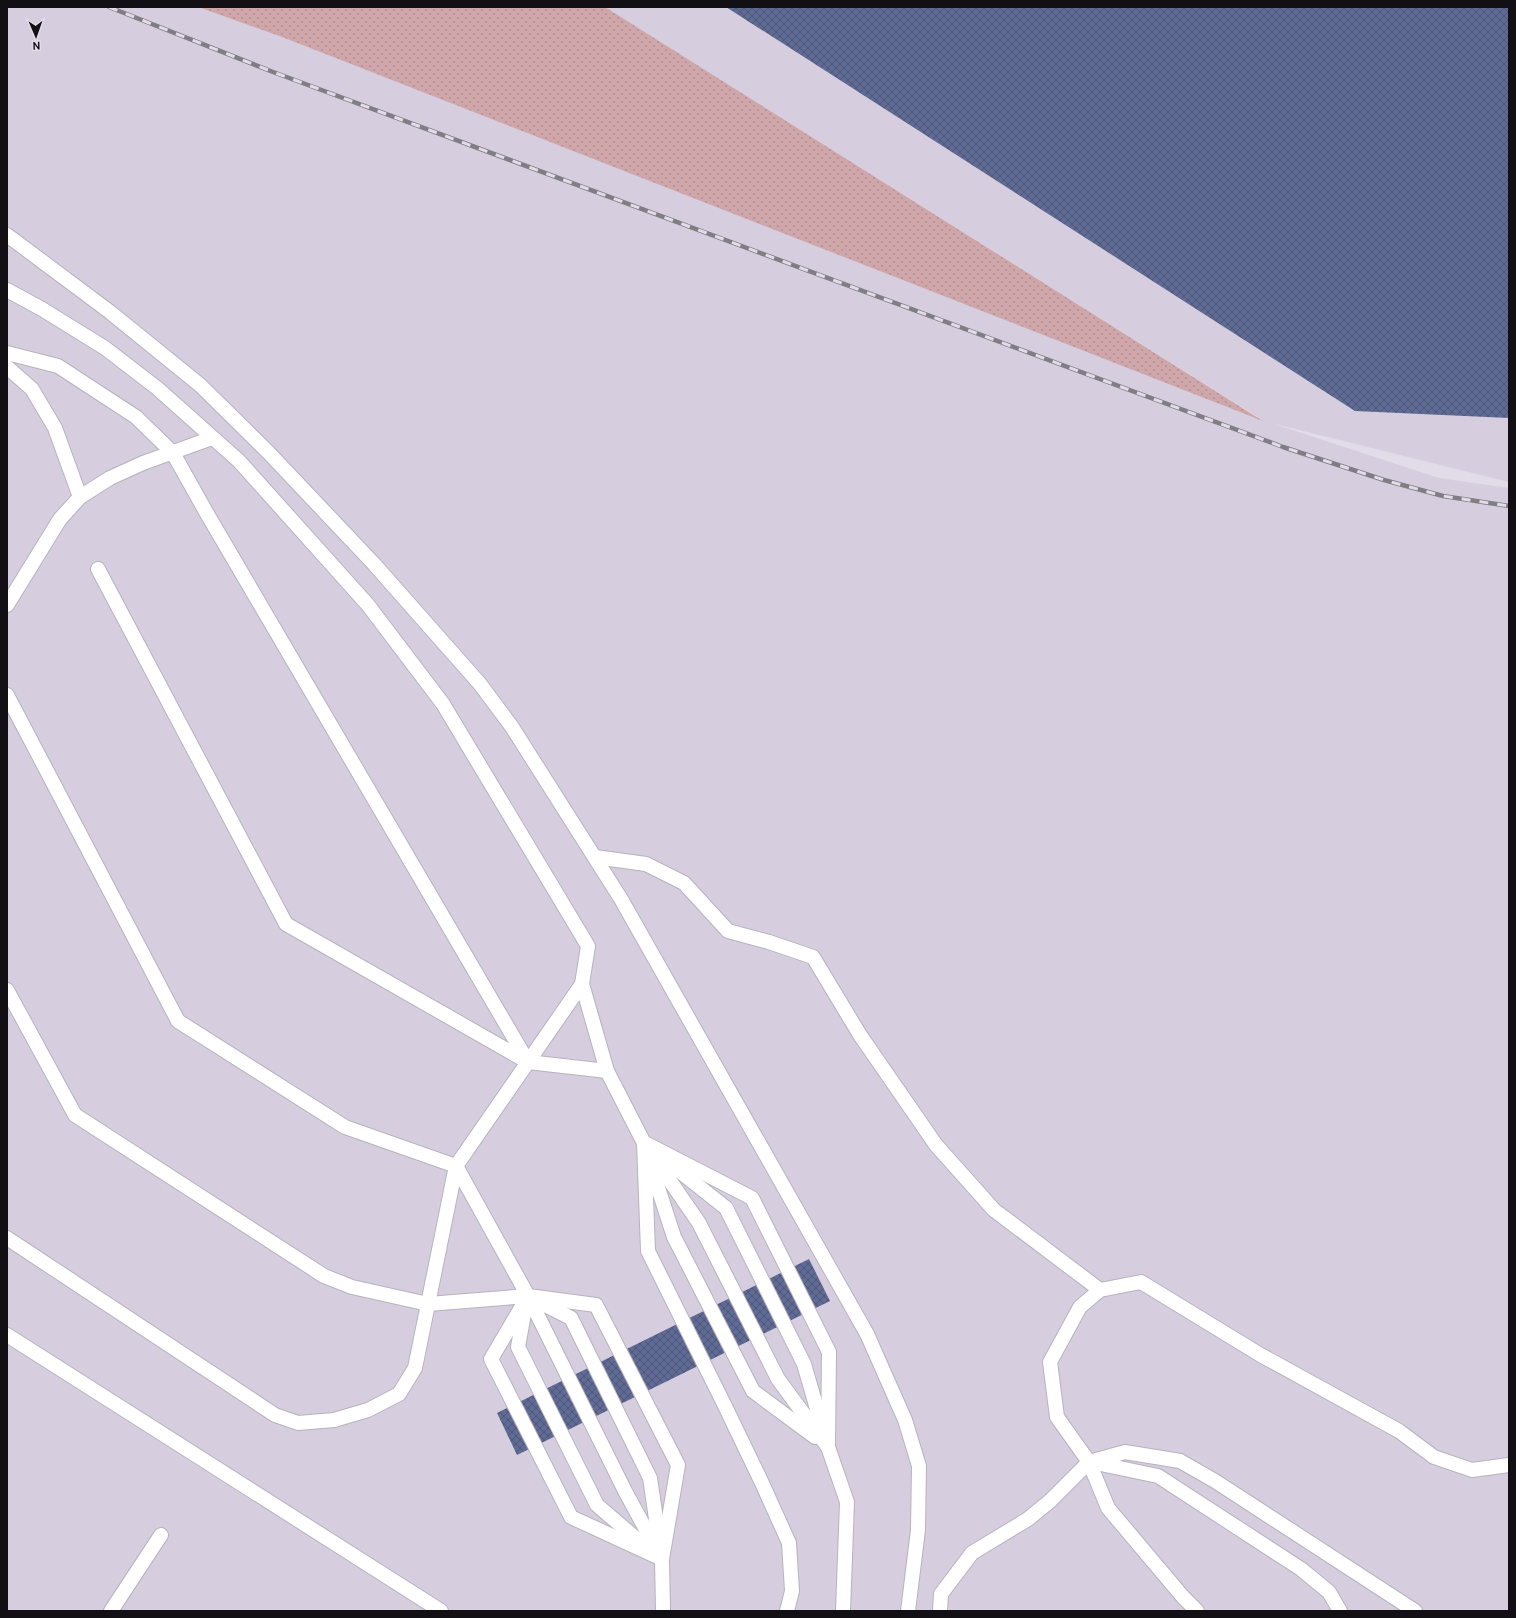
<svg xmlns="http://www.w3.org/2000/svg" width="1516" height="1618" font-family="Overpass,sans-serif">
<defs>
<pattern id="grass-dots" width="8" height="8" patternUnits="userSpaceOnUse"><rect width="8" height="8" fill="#cfa6a9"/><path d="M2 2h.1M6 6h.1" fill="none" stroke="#b18e91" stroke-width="1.8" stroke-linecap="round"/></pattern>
<pattern id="building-cross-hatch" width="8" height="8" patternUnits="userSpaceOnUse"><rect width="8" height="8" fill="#5f6b94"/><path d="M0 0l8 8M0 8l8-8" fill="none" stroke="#4d5778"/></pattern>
</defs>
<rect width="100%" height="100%" fill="#e1dce7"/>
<polygon fill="#d6cedf" points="7,7 198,7 282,37 1261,419 605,7 1509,7 1509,482 1271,423 1439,478 1509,488 1509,1611 7,1611"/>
<polygon fill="url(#grass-dots)" points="198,7 605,7 1263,421 282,37"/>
<g fill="url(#building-cross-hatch)">
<polygon points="726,7 1509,7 1509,418 1355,411"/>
<polygon points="809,1259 830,1301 517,1455 497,1413"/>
</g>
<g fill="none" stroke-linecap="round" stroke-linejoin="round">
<g stroke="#b7b2bd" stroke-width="16">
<g id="service">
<polyline points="7,235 110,312 200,385 268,452 374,564 480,684 512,727 621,899 867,1334 905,1420 919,1466 918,1530 908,1611"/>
<polyline points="7,290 42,309 105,348 157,388 239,461 368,605 443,704 588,946 582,984 456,1166 415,1368 399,1394 368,1410 334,1420 298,1423 275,1415 7,1238"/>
<polyline points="7,353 58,366 136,417 173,453 206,512 528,1062"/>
<polyline points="7,367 32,389 55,428 80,497"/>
<polyline points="98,569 286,924 528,1062 607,1071"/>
<polyline points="7,605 60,519 80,497 110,478 143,463 212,438"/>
<polyline points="7,695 178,1021 345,1127 456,1166 528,1296 625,1491 662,1559 663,1611"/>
<polyline points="595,857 646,864 684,883 728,931 769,942 813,957 860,1035 936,1145 994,1210 1100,1290"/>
<polyline points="582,984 607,1071 644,1143 648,1251 724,1404 762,1483 789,1543 792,1591 787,1611"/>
<polyline points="7,990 75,1115 324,1276 352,1287 428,1304 528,1296 596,1305 678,1465 662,1559"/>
<polyline points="644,1143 699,1223 778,1379 828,1447 847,1502 843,1611"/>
<polyline points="645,1143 752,1198 829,1352 828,1447"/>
<polyline points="649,1160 674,1237 753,1391 815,1437"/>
<polyline points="668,1162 726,1208 804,1364 824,1433"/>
<polyline points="528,1296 491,1359 571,1517 662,1559"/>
<polyline points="537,1301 571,1318 650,1478 660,1546"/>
<polyline points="525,1308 518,1347 597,1505 646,1547"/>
<polyline points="7,1335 441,1611"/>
<polyline points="1091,1462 1158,1476 1301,1569 1329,1592 1340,1611"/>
<polyline points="111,1611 161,1535"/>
<polyline points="940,1611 941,1594 972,1553 1028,1519 1050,1501 1089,1462 1125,1452 1180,1461 1215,1481 1415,1611"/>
<polyline points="1197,1611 1183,1597 1108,1508 1089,1462 1057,1417 1050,1362 1080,1307 1100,1290 1141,1282 1259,1354 1399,1431 1434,1457 1472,1470 1509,1465"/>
</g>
</g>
<use href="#service" stroke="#fff" stroke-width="14"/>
<g stroke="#817d85" stroke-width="4.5">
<polyline id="rail" points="109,7 273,72 1283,447 1384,480 1443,496 1509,506"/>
</g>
<use href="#rail" stroke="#e1dce7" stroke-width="3" stroke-dasharray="9" stroke-linecap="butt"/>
</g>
<rect width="1516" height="1618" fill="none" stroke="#121014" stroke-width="16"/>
<g transform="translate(36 36) rotate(178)" stroke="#e1dce7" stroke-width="3" paint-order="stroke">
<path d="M0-3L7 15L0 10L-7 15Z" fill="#121014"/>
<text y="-6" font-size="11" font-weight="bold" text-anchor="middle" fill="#121014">N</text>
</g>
</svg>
